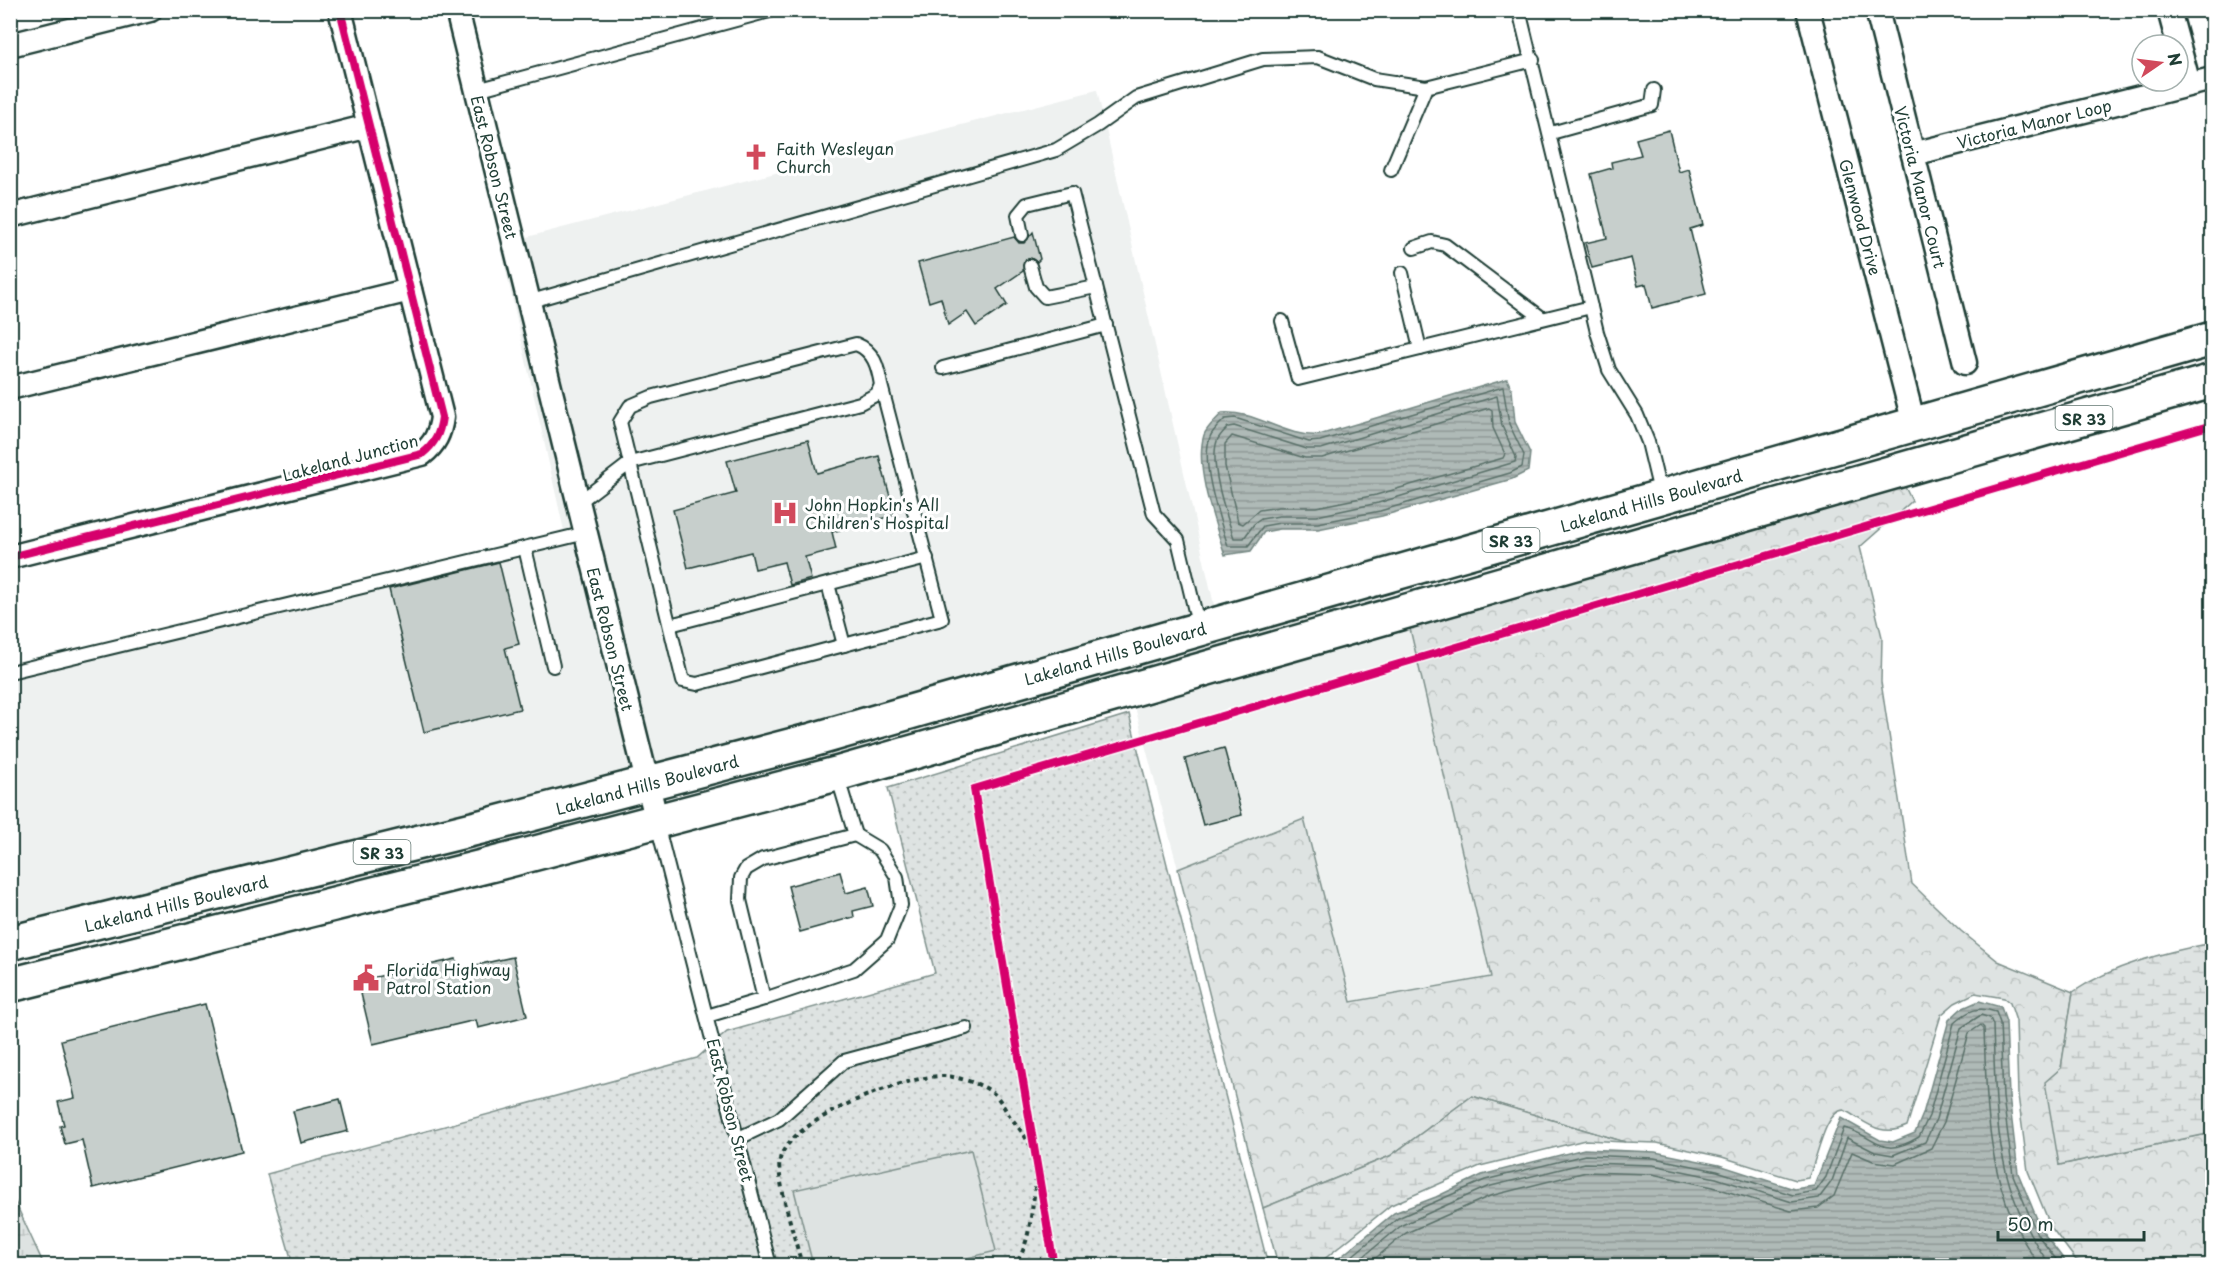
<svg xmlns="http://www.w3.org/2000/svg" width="2223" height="1276" font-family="'Playpen Sans',sans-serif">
<defs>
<pattern id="forest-crowns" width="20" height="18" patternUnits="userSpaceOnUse" patternTransform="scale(1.5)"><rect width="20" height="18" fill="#dee3e2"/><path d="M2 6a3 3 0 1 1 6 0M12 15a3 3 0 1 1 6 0" fill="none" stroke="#bec4c2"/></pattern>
<pattern id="wetland-marsh" width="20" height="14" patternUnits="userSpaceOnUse" patternTransform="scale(1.5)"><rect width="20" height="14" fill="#dee3e2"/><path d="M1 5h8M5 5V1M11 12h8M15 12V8" fill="none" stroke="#bec4c2"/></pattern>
<pattern id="park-dots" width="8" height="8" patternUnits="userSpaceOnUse" patternTransform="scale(1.5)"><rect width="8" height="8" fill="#dee3e2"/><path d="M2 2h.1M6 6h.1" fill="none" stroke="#bec4c2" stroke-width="1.8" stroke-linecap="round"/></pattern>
<pattern id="water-rules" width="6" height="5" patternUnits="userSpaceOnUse" patternTransform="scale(1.5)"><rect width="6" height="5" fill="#afbab7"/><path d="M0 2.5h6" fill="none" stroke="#8e9896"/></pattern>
</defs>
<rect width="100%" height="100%" fill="#fff"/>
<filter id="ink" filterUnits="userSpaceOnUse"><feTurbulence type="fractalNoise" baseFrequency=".0167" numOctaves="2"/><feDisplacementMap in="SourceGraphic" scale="12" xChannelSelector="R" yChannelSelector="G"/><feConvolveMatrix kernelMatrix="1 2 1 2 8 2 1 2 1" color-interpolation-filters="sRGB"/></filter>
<g filter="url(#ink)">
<g fill="#eef1f0">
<polygon points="1097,90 1215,609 1392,552 1394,563 835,722 11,933 10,667 564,531 500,244"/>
<polygon points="1395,587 1344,618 953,730 946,711"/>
<polygon points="1408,620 1491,977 1351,1003 1304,820 1178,869 1135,707 1126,706 962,756 960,749"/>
</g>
<path fill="url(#forest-crowns)" stroke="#7e908b" stroke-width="1.5" d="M1901,479L1912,501L1860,547L1882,637L1881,682L1912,884L1961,931L1998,961L2073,992L2061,1069L2059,1165L2212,1133V1265L2101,1266L2076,1260L2051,1227L2028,1171L2018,1095L2016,1021L2010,1003L2004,998L1975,993L1955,1003L1941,1015L1907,1126C1880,1138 1868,1123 1844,1110C1824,1110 1817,1162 1808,1178L1796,1180L1722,1157L1657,1143L1625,1142L1472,1096L1390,1156L1263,1208L1178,869L1304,819L1351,1002L1491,977L1408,620Z"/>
<g fill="url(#wetland-marsh)" stroke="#7e908b" stroke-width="1.5">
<path d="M2212,943V1133L2059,1165L2045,1082L2061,1068L2073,992C2113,965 2165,952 2212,943Z"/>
<polygon points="1472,1096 1625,1142 1585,1140 1480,1166 1391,1205 1317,1265 1278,1265 1263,1208 1390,1156"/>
<polygon points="11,1193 44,1265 11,1265"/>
</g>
<polygon fill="url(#park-dots)" stroke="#7e908b" stroke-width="1.5" points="1129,714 1268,1265 293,1265 267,1174 697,1058 727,1032 935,973 888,788"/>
<polygon fill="#dee3e2" stroke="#7e908b" stroke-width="1.5" points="971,1150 996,1251 939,1265 813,1265 794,1190"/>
<g fill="url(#water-rules)" stroke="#758883" stroke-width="1.5">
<path d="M1507,379L1512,390L1515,422L1530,453L1528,471L1512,479L1382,516L1318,529H1280L1264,532L1251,551L1225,555C1215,523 1194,467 1204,435C1207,427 1216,420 1222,413C1255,410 1286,438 1319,435Z"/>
<polygon points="1979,1001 2001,1007 2006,1022 2009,1096 2018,1173 2042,1231 2068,1265 1331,1265 1394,1213 1436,1197 1482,1175 1584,1149 1655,1152 1719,1165 1794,1189 1814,1186 1841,1118 1880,1140 1893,1142 1915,1133 1923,1114 1949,1020 1961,1009"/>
</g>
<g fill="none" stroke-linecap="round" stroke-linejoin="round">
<g stroke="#596f68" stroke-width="1.5">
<path d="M1503,387L1509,424L1524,455L1522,467L1510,473L1380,511L1318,523H1280L1263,526L1248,546H1228C1220,520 1200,463 1210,437C1212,431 1220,424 1225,419L1235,418L1309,442L1320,441Z"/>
<path d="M1497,396L1502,426L1516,457L1515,462L1378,503L1317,516H1279L1261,519L1254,524L1244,538H1234C1226,514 1209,465 1217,441C1219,436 1224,431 1228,427L1234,426L1307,449H1321Z"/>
<polygon points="1489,408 1492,410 1493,428 1505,454 1503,458 1376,495 1316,507 1279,507 1259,510 1243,524 1238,522 1225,466 1225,444 1232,436 1305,458 1322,458"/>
<path d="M1340,1266L1398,1218L1485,1180L1585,1155L1654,1158L1717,1171L1793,1195L1816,1191L1826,1177L1844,1128C1878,1136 1879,1161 1919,1137L1929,1116L1954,1023C1968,1010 1978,1006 1996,1012L2000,1023L2003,1097L2013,1175L2037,1234L2061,1266"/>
<path d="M1352,1266L1402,1225L1487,1187L1585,1163L1653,1165L1716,1178L1792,1202L1819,1198L1832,1181L1847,1138L1875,1152L1893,1155L1925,1142L1936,1119L1961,1028L1981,1015L1990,1018L1993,1025C1996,1115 1994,1191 2051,1266"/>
<path d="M1366,1266L1406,1233L1490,1196L1586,1172L1652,1174L1713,1187L1791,1211L1818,1208L1834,1196L1852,1152L1873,1161L1895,1164L1931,1148L1944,1122L1969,1033L1981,1025L1984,1028C1987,1112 1987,1196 2040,1266"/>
</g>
<polyline stroke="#758883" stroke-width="6" points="10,1261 13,1266"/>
</g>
<g fill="#c7cfcc" stroke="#1f3d34" stroke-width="1.5">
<polygon points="1669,130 1679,172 1689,169 1703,225 1690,229 1706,294 1652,308 1646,284 1638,286 1631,258 1592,268 1585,243 1607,238 1591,174 1612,168 1611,162 1641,155 1636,139"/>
<polygon points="1033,232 1040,259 1037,262 1031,258 1025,260 1023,271 997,289 1007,305 976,326 967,312 948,325 941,298 929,302 918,263 1014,237 1019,243 1024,243"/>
<polygon points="808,440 817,473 879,456 895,515 832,532 836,549 805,557 811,579 790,585 784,562 755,569 751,552 688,568 673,510 736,493 727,461"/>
<polygon points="499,562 519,644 505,648 520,709 424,732 389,589"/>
<polygon points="1224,748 1242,815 1203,825 1185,759"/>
<polygon points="840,872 846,893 868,887 873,906 853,911 854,917 800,932 788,886"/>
<polygon points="513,957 527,1016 478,1028 476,1020 373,1044 358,981 456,959 458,969"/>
<polygon points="205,1004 242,1151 93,1188 82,1140 65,1144 60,1126 64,1125 58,1102 75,1098 61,1040"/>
<polygon points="340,1099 348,1131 301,1143 293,1111"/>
</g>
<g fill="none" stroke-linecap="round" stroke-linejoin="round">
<g stroke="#1f3d34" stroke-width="16">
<g id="lane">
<polyline points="1519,10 1597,332 1609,370 1637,415 1648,442 1661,496"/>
<polyline points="477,90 773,10"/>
<polyline points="1551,133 1652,105 1654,90"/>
<polyline points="1391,170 1426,87"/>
<polyline points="1022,235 1018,215 1027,204 1072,193 1154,514 1178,540 1199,628"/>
<polyline points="1414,248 1432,242 1445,245 1542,318"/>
<polyline points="1030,266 1036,287 1045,297 1096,287"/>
<polyline points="1402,273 1420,349"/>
<polyline points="528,302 1056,150 1098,125 1136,98 1263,59 1318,57 1374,79 1426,87 1533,60"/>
<polyline points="1282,321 1298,379 1591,307"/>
<polyline points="943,368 1106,325"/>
<path d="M578,503L630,463L620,422L630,406L651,397L856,344C874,351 878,367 881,385L877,394L860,403L630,463L683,681L697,684L942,619L881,385"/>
<polyline points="525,548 553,666"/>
<polyline points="828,584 844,645"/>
<polyline points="670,625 927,558"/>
<polyline points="10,672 586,533"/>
<polyline points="657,824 770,1266"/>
<polyline points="764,999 854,969 887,940 901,905 897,877 880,850 855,835"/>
<polyline points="707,1016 764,999 740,900 741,878 746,869 763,859 855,835 837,775"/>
<polyline points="739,1138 779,1119 844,1061 966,1028"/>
</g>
</g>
<g stroke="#1f3d34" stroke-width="27">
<g id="street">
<polyline points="457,10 657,822"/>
<polyline points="1808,10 1914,424"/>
<polyline points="1877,10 1965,363"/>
<polyline points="2169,10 2189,84"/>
<polyline points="10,45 150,10"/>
<polyline points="1913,154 2212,79"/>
<polyline points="10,216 369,126"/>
<polyline points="10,388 410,290"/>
<path d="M10,557L422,454C435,444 440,433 442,417L340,10"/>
</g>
</g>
<g stroke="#1f3d34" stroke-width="38">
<g id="primary">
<polyline points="10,943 489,825 809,741 2212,339"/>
<polyline points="10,985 494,864 840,773 2212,381"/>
</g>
</g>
<path stroke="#1f3d34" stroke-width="4" stroke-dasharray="4.5 4.5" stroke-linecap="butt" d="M802,1266C797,1244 775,1177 780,1159C789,1119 909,1074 945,1076C959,1077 981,1084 992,1092C1000,1098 1005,1110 1011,1118C1035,1147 1039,1159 1034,1196C1030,1222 1029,1244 1015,1266"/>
<use href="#lane" stroke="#fff" stroke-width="12"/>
<use href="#street" stroke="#fff" stroke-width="22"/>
<use href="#primary" stroke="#fff" stroke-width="33"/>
<g stroke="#fff" stroke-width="11">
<g id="cycleway">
<path d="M10,557L422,454C435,444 440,433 442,417L340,10"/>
<polyline points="1054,1266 974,789 2212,425"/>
</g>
</g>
<use href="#cycleway" stroke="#d6006c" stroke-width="8"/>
</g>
</g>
<defs>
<g id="church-bare" transform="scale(2.07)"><path d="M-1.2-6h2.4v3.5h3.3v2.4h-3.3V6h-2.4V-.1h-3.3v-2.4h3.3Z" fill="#d1495b" stroke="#fff" stroke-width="2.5" paint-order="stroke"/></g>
<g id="hospital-bare" transform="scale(2.07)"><path d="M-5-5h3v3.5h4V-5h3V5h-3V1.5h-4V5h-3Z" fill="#d1495b" stroke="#fff" stroke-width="2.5" paint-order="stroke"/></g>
<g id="civic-bare" transform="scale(2.07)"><path d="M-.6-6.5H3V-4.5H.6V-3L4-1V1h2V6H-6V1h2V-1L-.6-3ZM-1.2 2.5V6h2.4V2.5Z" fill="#d1495b" stroke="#fff" stroke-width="2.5" paint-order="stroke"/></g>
</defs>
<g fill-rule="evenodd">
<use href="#church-bare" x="756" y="157"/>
<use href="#hospital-bare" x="785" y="513"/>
<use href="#civic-bare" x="366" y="978"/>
</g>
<g text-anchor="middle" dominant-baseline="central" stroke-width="6" stroke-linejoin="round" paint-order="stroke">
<g fill="#fff" stroke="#627771" stroke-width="1.5">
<rect x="2055.5" y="406" width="57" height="24" rx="4.5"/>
<rect x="1482.5" y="528" width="57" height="24" rx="4.5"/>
<rect x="353.5" y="840" width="57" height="24" rx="4.5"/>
</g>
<g font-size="15" font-weight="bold" fill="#1f3d34">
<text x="2084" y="418">SR 33</text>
<text x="1511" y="540">SR 33</text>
<text x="382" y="852">SR 33</text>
</g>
<g font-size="16" fill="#1f3d34" stroke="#fff">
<text transform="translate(2034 123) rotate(-14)">Victoria Manor Loop</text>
<text transform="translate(495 167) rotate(76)">East Robson Street</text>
<text transform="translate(1921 187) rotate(76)">Victoria Manor Court</text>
<text transform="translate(1861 217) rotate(75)">Glenwood Drive</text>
<text transform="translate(350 457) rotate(-15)">Lakeland Junction</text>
<text transform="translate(1651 500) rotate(-16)">Lakeland Hills Boulevard</text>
<text transform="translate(611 639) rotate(76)">East Robson Street</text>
<text transform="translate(1115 653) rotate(-16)">Lakeland Hills Boulevard</text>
<text transform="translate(647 784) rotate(-15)">Lakeland Hills Boulevard</text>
<text transform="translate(176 903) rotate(-14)">Lakeland Hills Boulevard</text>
<text transform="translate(731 1110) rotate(76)">East Robson Street</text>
</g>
<g font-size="16" fill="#1f3d34" stroke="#fff" text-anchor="start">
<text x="776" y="148">Faith Wesleyan<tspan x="776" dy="18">Church</tspan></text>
<text x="805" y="504">John Hopkin's All<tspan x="805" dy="18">Children's Hospital</tspan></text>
<text x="386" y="969">Florida Highway<tspan x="386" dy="18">Patrol Station</tspan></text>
</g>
</g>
<rect width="2223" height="1276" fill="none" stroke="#fff" stroke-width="36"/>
<rect x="18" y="18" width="2187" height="1240" fill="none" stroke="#1f3d34" stroke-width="2" filter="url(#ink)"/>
<g transform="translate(2160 63) rotate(76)"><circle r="28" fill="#ffffff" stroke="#a5b1ae" stroke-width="1.5"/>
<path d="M0-4.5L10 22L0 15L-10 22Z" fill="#d1495b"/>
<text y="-9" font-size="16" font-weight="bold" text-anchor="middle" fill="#1f3d34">N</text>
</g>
<path d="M1998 1231v9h146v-9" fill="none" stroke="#1f3d34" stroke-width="3"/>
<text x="2007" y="1231" font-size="18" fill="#1f3d34" stroke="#ffffff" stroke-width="4.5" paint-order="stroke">50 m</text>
</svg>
